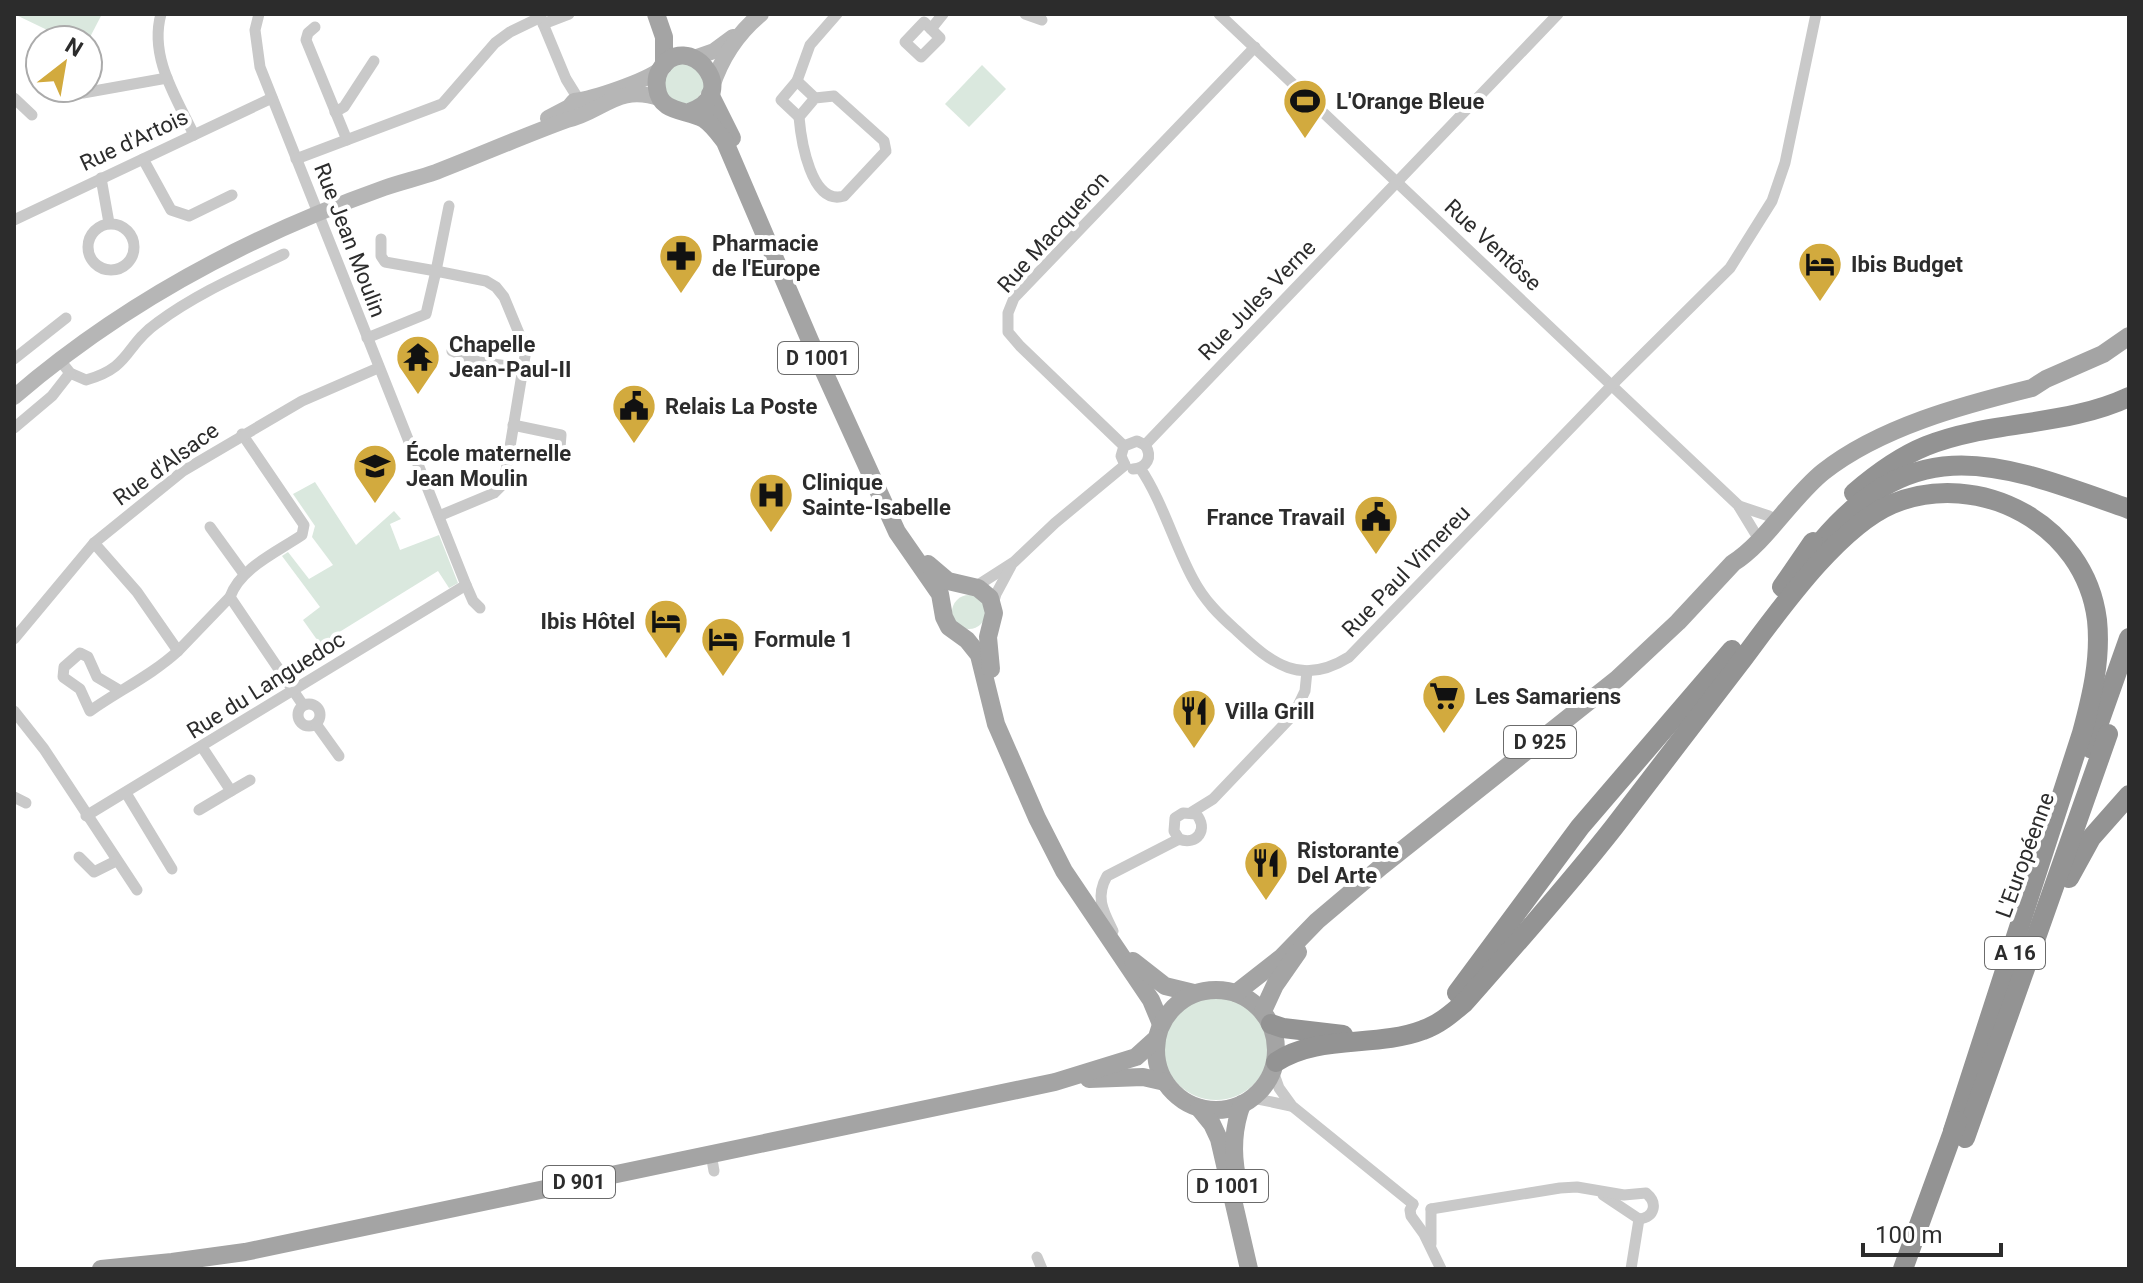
<svg xmlns="http://www.w3.org/2000/svg" width="2143" height="1283" font-family="Roboto,sans-serif">
<rect width="100%" height="100%" fill="#fff"/>
<g fill="#dae8de">
<polygon points="14,14 102,14 88,41 68,40"/>
<polygon points="676,63 692,63 706,84 696,102 680,104 667,95 664,80"/>
<polygon points="982,65 1006,89 969,127 945,104"/>
<polygon points="315,482 356,545 394,511 401,519 390,524 400,550 439,535 458,583 449,588 438,571 320,644 303,620 320,607 282,556 288,552 309,579 333,565 312,537 315,526 293,494"/>
<circle cx="969" cy="612" r="17"/>
<circle cx="1216" cy="1047" r="53"/>
</g>
<g fill="none" stroke-linecap="round" stroke-linejoin="round">
<g stroke="#c9c9c9" stroke-width="11">
<path d="M161,14C149,57 176,97 194,135"/>
<polyline points="259,14 255,30 260,67 466,585 473,601 480,608"/>
<polyline points="539,14 566,79 579,100"/>
<polyline points="1025,14 1042,20"/>
<polyline points="1219,14 1738,505 1755,533"/>
<polygon points="924,22 940,38 921,57 905,42"/>
<polyline points="543,24 569,14"/>
<polyline points="315,27 308,33 306,40 347,140"/>
<polyline points="931,29 943,14"/>
<polyline points="40,41 36,54 40,57"/>
<polyline points="797,81 810,45 837,14"/>
<polyline points="77,88 83,93 167,78"/>
<path d="M834,96L884,141L886,151L844,196C811,206 801,140 799,117L815,98Z"/>
<polyline points="14,98 32,115"/>
<polyline points="335,112 344,107 374,61"/>
<polyline points="799,117 781,100 797,81 815,98"/>
<polyline points="143,159 171,210 189,216 232,195"/>
<polyline points="296,159 442,104 495,43 510,32 541,17"/>
<polyline points="101,178 109,223"/>
<polyline points="14,220 272,98"/>
<circle cx="111" cy="247" r="23"/>
<polyline points="381,239 381,256 385,262 436,271 449,206"/>
<polyline points="367,338 426,314 436,271 486,281 496,287 504,297 526,350 504,483 494,493 439,516"/>
<polyline points="452,351 479,362 523,368"/>
<polyline points="14,359 66,318"/>
<path d="M59,359L70,373L86,380C132,367 124,346 157,323C196,294 240,275 284,254"/>
<polyline points="513,425 561,435 560,448"/>
<polyline points="14,428 52,396 70,373"/>
<polyline points="1145,445 1558,14"/>
<polyline points="1124,446 1020,346 1008,332 1008,313 1014,298 1255,47"/>
<polyline points="1125,465 1121,456 1124,446 1137,441 1145,445"/>
<path d="M1140,468C1162,500 1174,544 1193,579C1204,600 1219,615 1236,630C1272,664 1301,687 1349,657L1615,382L1730,268L1772,201L1785,163L1816,14"/>
<path d="M1133,469C1147,468 1153,457 1145,445"/>
<polyline points="1739,506 1769,516"/>
<polyline points="210,527 244,574"/>
<path d="M94,543L137,592L178,651L230,597C240,568 277,552 302,535L304,525L242,434"/>
<polyline points="975,587 1014,562 1055,523 1125,465"/>
<polyline points="230,597 303,705"/>
<polyline points="993,604 996,594 1011,566"/>
<polyline points="14,639 94,543 183,471 302,401 378,368"/>
<path d="M119,690L97,677L88,657L80,653L64,667L63,677L80,689L90,711C118,691 152,675 178,651"/>
<circle cx="309" cy="715" r="11"/>
<polyline points="14,711 44,749 137,890"/>
<polyline points="316,724 339,756"/>
<polyline points="231,791 250,780"/>
<polyline points="126,793 172,869"/>
<polyline points="14,797 26,803"/>
<polyline points="199,810 231,791 202,747"/>
<polyline points="1192,812 1213,799 1294,714 1305,691 1307,671"/>
<polyline points="86,816 466,585"/>
<polyline points="79,857 94,872 116,861"/>
<path d="M1113,931C1103,911 1095,897 1107,876L1179,839C1197,846 1209,829 1196,814L1183,813L1175,818L1174,831L1179,839"/>
<polyline points="1273,1071 1279,1088 1292,1106 1413,1204"/>
<polyline points="1253,1098 1291,1106"/>
<polyline points="711,1154 714,1171"/>
<polyline points="1603,1195 1639,1219"/>
<polyline points="1413,1204 1410,1210 1411,1216 1424,1234 1441,1269"/>
<path d="M1431,1209L1560,1188L1577,1187L1624,1195L1646,1193C1658,1203 1655,1217 1639,1219"/>
<polyline points="1431,1209 1431,1244"/>
<polyline points="1037,1257 1042,1269"/>
<polyline points="1631,1269 1639,1219"/>
</g>
<g stroke="#b6b6b6" stroke-width="16">
<polyline points="694,58 714,51 733,37"/>
<path d="M712,87C721,59 738,33 761,14"/>
<path d="M548,118L569,107L574,101C593,99 646,81 661,69"/>
<path d="M14,397C123,303 249,236 384,188C401,182 419,178 436,172C480,155 523,136 567,120C603,112 618,83 661,99"/>
</g>
<g stroke="#a4a4a4" stroke-width="18">
<polyline points="656,14 664,37 664,65"/>
<polyline points="710,94 732,138"/>
<path d="M689,112C745,94 686,26 660,70C657,75 656,82 657,88C660,114 687,109 704,119C713,125 719,134 725,142L811,343L897,532L940,594L944,617L949,627L967,640L979,655L996,724L1037,818L1064,871L1151,1000L1161,1024"/>
<polyline points="928,564 948,581 978,588 990,598 994,613 988,637 991,669"/>
<polyline points="1133,961 1165,986 1194,993"/>
<circle cx="1216" cy="1050" r="60"/>
<path d="M1236,993L1282,957L1317,921L1382,866L1617,679L1678,622L1733,563C1766,542 1791,498 1823,472C1880,427 1963,405 2032,388L2046,379L2103,354L2129,336"/>
<polyline points="1263,1011 1275,985 1298,952"/>
<polyline points="1089,1079 1143,1077 1165,1082"/>
<polyline points="1199,1108 1212,1124 1219,1139 1249,1269"/>
<path d="M1237,1177C1232,1152 1233,1128 1242,1104"/>
<polyline points="101,1269 172,1262 245,1252 1055,1082 1136,1057 1157,1038"/>
</g>
<g stroke="#939393" stroke-width="20">
<path d="M1854,493C1876,474 1899,457 1926,446C1991,420 2065,427 2129,397"/>
<path d="M1811,554C1912,425 1997,462 2129,509"/>
<polyline points="1782,587 1813,542"/>
<polyline points="2090,748 2129,638"/>
<polyline points="2069,878 2091,838 2129,795"/>
<polyline points="1457,993 1580,827 1732,650"/>
<polyline points="1271,1024 1283,1028 1343,1035"/>
<path d="M1276,1062C1318,1034 1376,1048 1423,1030C1440,1024 1452,1013 1465,1002C1516,944 1567,887 1614,827C1656,773 1697,718 1739,664C1776,615 1836,528 1892,504C1979,468 2085,524 2097,620C2101,659 2092,696 2082,733L1953,1131"/>
<polyline points="1965,1138 2108,734"/>
<polyline points="1903,1269 1957,1121"/>
</g>
</g>
<defs>
<g id="stadium-pin" transform="scale(2.3)"><path d="M0 17L-7.5 6A9.5 9.5 0 1 1 7.5 6Z" fill="#d2aa3e" stroke="#fff"/><path d="M0-5a6.5 5 0 1 0 0 10a6.5 5 0 1 0 0-10ZM-3.5-1.8h7v3.6h-7Z" fill="#111"/></g>
<g id="pharmacy-pin" transform="scale(2.3)"><path d="M0 17L-7.5 6A9.5 9.5 0 1 1 7.5 6Z" fill="#d2aa3e" stroke="#fff"/><path d="M-2-6h4v4h4v4h-4v4h-4v-4h-4v-4h4Z" fill="#111"/></g>
<g id="hotel-pin" transform="scale(2.3)"><path d="M0 17L-7.5 6A9.5 9.5 0 1 1 7.5 6Z" fill="#d2aa3e" stroke="#fff"/><path d="M-6-4.5h1.5V1H6V5H4.5V3h-9V5H-6ZM-4 0a1.8 1.8 0 1 1 3.6 0ZM.5 0V-2.5h3Q6-2.5 6 0Z" fill="#111"/></g>
<g id="temple-pin" transform="scale(2.3)"><path d="M0 17L-7.5 6A9.5 9.5 0 1 1 7.5 6Z" fill="#d2aa3e" stroke="#fff"/><path d="M0-6L5-2H3V0L6.5 2.5H4V6H1.5V3h-3V6H-4V2.5H-6.5L-3 0V-2H-5Z" fill="#111"/></g>
<g id="civic-pin" transform="scale(2.3)"><path d="M0 17L-7.5 6A9.5 9.5 0 1 1 7.5 6Z" fill="#d2aa3e" stroke="#fff"/><path d="M-.6-6.5H3V-4.5H.6V-3L4-1V1h2V6H-6V1h2V-1L-.6-3ZM-1.2 2.5V6h2.4V2.5Z" fill="#111"/></g>
<g id="school-pin" transform="scale(2.3)"><path d="M0 17L-7.5 6A9.5 9.5 0 1 1 7.5 6Z" fill="#d2aa3e" stroke="#fff"/><path d="M0-5L7-2L0 1L-7-2ZM-4 1L0 2.5L4 1V4Q0 6-4 4Z" fill="#111"/></g>
<g id="hospital-pin" transform="scale(2.3)"><path d="M0 17L-7.5 6A9.5 9.5 0 1 1 7.5 6Z" fill="#d2aa3e" stroke="#fff"/><path d="M-5-5h3v3.5h4V-5h3V5h-3V1.5h-4V5h-3Z" fill="#111"/></g>
<g id="supermarket-pin" transform="scale(2.3)"><path d="M0 17L-7.5 6A9.5 9.5 0 1 1 7.5 6Z" fill="#d2aa3e" stroke="#fff"/><path d="M-6-5.5h2.5l.6 2H6L4.5 2H-2.5L-4.4-4H-6ZM-1.5 3.2a1.3 1.3 0 1 0 .1 0ZM3 3.2a1.3 1.3 0 1 0 .1 0Z" fill="#111"/></g>
<g id="restaurant-pin" transform="scale(2.3)"><path d="M0 17L-7.5 6A9.5 9.5 0 1 1 7.5 6Z" fill="#d2aa3e" stroke="#fff"/><path d="M-5-6h1v4h1v-4h1v4h1v-4h1v5L-1.5 .5V6h-2V.5L-5-1ZM5-6V6H3V1.5H1.5Q1.5-4 5-6Z" fill="#111"/></g>
</defs>
<g fill-rule="evenodd">
<use href="#stadium-pin" x="1305" y="101"/>
<use href="#pharmacy-pin" x="681" y="256"/>
<use href="#hotel-pin" x="1820" y="264"/>
<use href="#temple-pin" x="418" y="357"/>
<use href="#civic-pin" x="634" y="406"/>
<use href="#school-pin" x="375" y="466"/>
<use href="#hospital-pin" x="771" y="495"/>
<use href="#civic-pin" x="1376" y="517"/>
<use href="#hotel-pin" x="666" y="621"/>
<use href="#hotel-pin" x="723" y="639"/>
<use href="#supermarket-pin" x="1444" y="696"/>
<use href="#restaurant-pin" x="1194" y="711"/>
<use href="#restaurant-pin" x="1266" y="863"/>
</g>
<g text-anchor="middle" dominant-baseline="central" stroke-width="8" stroke-linejoin="round" paint-order="stroke">
<g fill="#fff" stroke="#6b6b6b" stroke-width="2">
<rect x="778" y="342" width="80" height="32" rx="6"/>
<rect x="1504" y="726" width="72" height="32" rx="6"/>
<rect x="1985" y="937" width="60" height="32" rx="6"/>
<rect x="543" y="1166" width="72" height="32" rx="6"/>
<rect x="1188" y="1170" width="80" height="32" rx="6"/>
</g>
<g font-size="20" font-weight="bold" fill="#2c2c2c">
<text x="818" y="358">D 1001</text>
<text x="1540" y="742">D 925</text>
<text x="2015" y="953">A 16</text>
<text x="579" y="1182">D 901</text>
<text x="1228" y="1186">D 1001</text>
</g>
<g font-size="22" font-weight="bold" fill="#2c2c2c" stroke="#fff" text-anchor="start">
<text x="1336" y="101">L'Orange Bleue</text>
<text x="712" y="243">Pharmacie<tspan x="712" dy="25">de l'Europe</tspan></text>
<text x="1851" y="264">Ibis Budget</text>
<text x="449" y="344">Chapelle<tspan x="449" dy="25">Jean-Paul-II</tspan></text>
<text x="665" y="406">Relais La Poste</text>
<text x="406" y="453">École maternelle<tspan x="406" dy="25">Jean Moulin</tspan></text>
<text x="802" y="482">Clinique<tspan x="802" dy="25">Sainte-Isabelle</tspan></text>
<text x="1345" y="517" text-anchor="end">France Travail</text>
<text x="635" y="621" text-anchor="end">Ibis Hôtel</text>
<text x="754" y="639">Formule 1</text>
<text x="1475" y="696">Les Samariens</text>
<text x="1225" y="711">Villa Grill</text>
<text x="1297" y="850">Ristorante<tspan x="1297" dy="25">Del Arte</tspan></text>
</g>
<g font-size="22" fill="#2c2c2c" stroke="#fff">
<text transform="translate(134 140) rotate(-25)">Rue d'Artois</text>
<text transform="translate(1053 232) rotate(-48)">Rue Macqueron</text>
<text transform="translate(350 240) rotate(69)">Rue Jean Moulin</text>
<text transform="translate(1493 245) rotate(43)">Rue Ventôse</text>
<text transform="translate(1257 300) rotate(-46)">Rue Jules Verne</text>
<text transform="translate(166 464) rotate(-36)">Rue d'Alsace</text>
<text transform="translate(1406 571) rotate(-46)">Rue Paul Vimereu</text>
<text transform="translate(266 685) rotate(-32)">Rue du Languedoc</text>
<text transform="translate(2025 855) rotate(-70)">L'Européenne</text>
</g>
</g>
<rect width="2143" height="1283" fill="none" stroke="#2c2c2c" stroke-width="32"/>
<g transform="translate(64 64) rotate(31)"><circle r="38" fill="#ffffff" stroke="#ababab" stroke-width="2"/>
<path d="M0-6L14 30L0 20L-14 30Z" fill="#d2aa3e"/>
<text y="-12" font-size="22" font-weight="bold" text-anchor="middle" fill="#2c2c2c">N</text>
</g>
<path d="M1863 1243v12h138v-12" fill="none" stroke="#2c2c2c" stroke-width="4"/>
<text x="1875" y="1243" font-size="24" fill="#2c2c2c" stroke="#ffffff" stroke-width="6" paint-order="stroke">100 m</text>
</svg>
